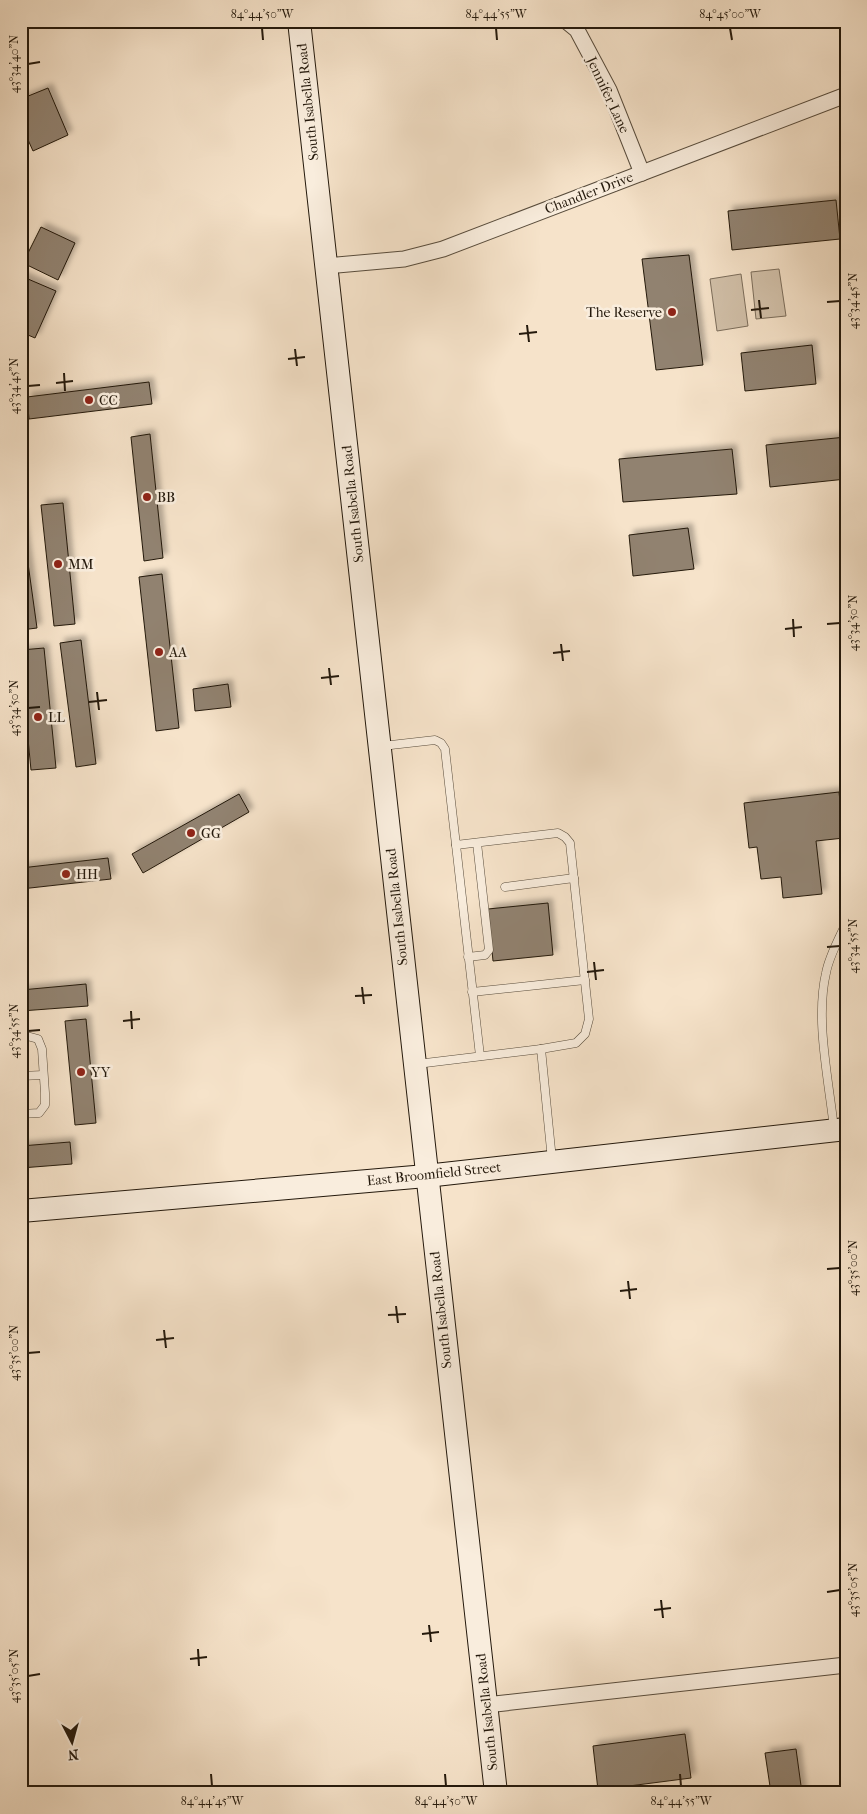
<svg xmlns="http://www.w3.org/2000/svg" width="867" height="1814" font-family="'IM FELL French Canon',serif">
<defs>
<filter id="shadow"><feDropShadow dx="4.5" dy="-4.5" stdDeviation="2.5" flood-color="#0004"/></filter>
</defs>
<rect width="100%" height="100%" fill="#f6e3ca"/>
<filter id="stains"><feTurbulence type="fractalNoise" baseFrequency=".004" numOctaves="4"/><feColorMatrix values="0 0 0 0 .2 0 0 0 0 .09 0 0 0 0 .02 0 0 0 .5 -.17"/></filter>
<radialGradient id="worn" r=".72"><stop offset=".6" stop-color="#630" stop-opacity="0"/><stop offset="1" stop-color="#630" stop-opacity=".3"/></radialGradient>
<g fill="#d2c1aa" stroke="#7b6d5b">
<polygon points="779,269 786,316 756,319 751,272"/>
<polygon points="741,274 748,326 717,331 710,279"/>
</g>
<g fill="#91826f" stroke="#24190c" filter="url(#shadow)">
<polygon points="48,88 68,135 33,151 21,124 21,99"/>
<polygon points="836,200 840,239 732,250 728,211"/>
<polygon points="41,227 75,243 58,280 23,263"/>
<polygon points="689,255 703,365 656,370 642,259"/>
<polygon points="21,276 56,291 35,338 21,332"/>
<polygon points="812,345 816,384 745,391 741,353"/>
<polygon points="149,382 152,404 29,419 27,397"/>
<polygon points="150,434 163,558 144,561 131,437"/>
<polygon points="846,437 846,479 770,487 766,445"/>
<polygon points="732,449 737,494 623,502 619,459"/>
<polygon points="63,503 75,624 54,626 41,505"/>
<polygon points="21,513 37,628 21,630"/>
<polygon points="688,528 694,569 633,576 629,535"/>
<polygon points="162,574 179,728 156,731 139,577"/>
<polygon points="81,640 96,764 76,767 60,643"/>
<polygon points="44,648 56,768 31,770 21,666 21,650"/>
<polygon points="228,684 231,707 195,711 193,689"/>
<polygon points="839,792 844,838 816,841 822,894 783,898 781,877 761,879 757,847 749,848 744,803"/>
<polygon points="239,794 249,812 143,873 132,854"/>
<polygon points="108,858 111,879 21,889 21,868"/>
<polygon points="548,903 553,955 493,961 488,909"/>
<polygon points="86,984 88,1006 21,1011 21,990"/>
<polygon points="86,1019 96,1123 75,1125 65,1021"/>
<polygon points="70,1142 72,1164 21,1168 21,1146"/>
<polygon points="685,1734 691,1778 598,1790 593,1746"/>
<polygon points="796,1749 802,1793 771,1793 765,1753"/>
</g>
<g fill="none" stroke-linecap="round" stroke-linejoin="round">
<g stroke="#584c3c" stroke-width="9">
<g id="lane">
<polyline points="382,746 435,740 441,743 445,749 456,845 558,833 565,837 570,843 589,1019 585,1034 576,1043 541,1049"/>
<polyline points="456,845 480,1056"/>
<polyline points="505,887 574,878"/>
<polyline points="468,957 485,955 489,950 477,843"/>
<polyline points="472,992 585,980"/>
<polyline points="21,1036 27,1036 38,1039 42,1049 45,1093 45,1105 39,1113 21,1114"/>
<polyline points="417,1064 541,1049 552,1160"/>
<polyline points="21,1076 43,1075"/>
<path d="M834,1129C829,1081 815,1020 826,973C829,956 839,939 846,923"/>
</g>
</g>
<g stroke="#584c3c" stroke-width="17">
<g id="street">
<polyline points="566,21 577,30 609,90 642,173"/>
<polyline points="326,266 404,259 443,249 846,95"/>
<polyline points="486,1705 846,1665"/>
</g>
</g>
<g stroke="#24190c" stroke-width="24">
<g id="secondary">
<polyline points="299,21 496,1793"/>
<polyline points="21,1211 426,1176 846,1129"/>
</g>
</g>
<use href="#lane" stroke="#f9eddd" stroke-width="8"/>
<use href="#street" stroke="#f9eddd" stroke-width="15"/>
<use href="#secondary" stroke="#f9eddd" stroke-width="22"/>
</g>
<path fill="none" stroke="#24190c" stroke-width="2" d="M262,28L263,40M496,28L497,40M730,28L732,40M28,64L40,62M759,300L761,318M827,302L840,301M751,310L769,308M527,325L529,342M519,334L537,332M295,349L297,366M288,359L305,357M64,373L65,391M56,383L73,381M28,386L40,385M793,619L794,637M827,624L840,623M785,629L802,627M561,644L563,661M553,653L570,651M329,668L331,685M321,678L339,676M97,692L99,710M89,702L107,700M28,708L40,707M827,947L840,946M594,962L596,980M587,972L604,970M362,987L364,1004M355,996L372,995M131,1011L132,1029M123,1021L140,1019M28,1031L40,1030M827,1269L840,1268M628,1281L630,1299M620,1291L637,1289M396,1306L398,1323M388,1315L406,1314M164,1330L166,1348M156,1340L174,1338M28,1353L40,1352M827,1592L840,1590M661,1600L663,1618M654,1610L671,1608M429,1625L431,1642M422,1634L439,1632M198,1649L199,1666M190,1659L207,1657M28,1676L40,1674M211,1774L212,1786M445,1774L446,1786M680,1774L681,1786"/>
<g fill="#8f2418" stroke="#f9eddd" stroke-width="2">
<circle cx="672" cy="312" r="5"/>
<circle cx="89" cy="400" r="5"/>
<circle cx="147" cy="497" r="5"/>
<circle cx="58" cy="564" r="5"/>
<circle cx="159" cy="652" r="5"/>
<circle cx="38" cy="717" r="5"/>
<circle cx="191" cy="833" r="5"/>
<circle cx="66" cy="874" r="5"/>
<circle cx="81" cy="1072" r="5"/>
</g>
<g text-anchor="middle" dominant-baseline="central" stroke-width="5" stroke-linejoin="round" paint-order="stroke">
<g font-size="14" fill="#24190c" stroke="#f9eddd">
<text transform="translate(608 95) rotate(65)">Jennifer Lane</text>
<text transform="translate(308 102) rotate(-96)">South Isabella Road</text>
<text transform="translate(589 193) rotate(-21)">Chandler Drive</text>
<text transform="translate(353 504) rotate(-96)">South Isabella Road</text>
<text transform="translate(397 907) rotate(-96)">South Isabella Road</text>
<text transform="translate(434 1174) rotate(-6)">East Broomfield Street</text>
<text transform="translate(441 1310) rotate(-96)">South Isabella Road</text>
<text transform="translate(487 1712) rotate(-96)">South Isabella Road</text>
</g>
<g font-size="14" fill="#24190c" stroke="#f9eddd" text-anchor="start">
<text x="662" y="312" text-anchor="end">The Reserve</text>
<text x="99" y="400">CC</text>
<text x="157" y="497">BB</text>
<text x="68" y="564">MM</text>
<text x="169" y="652">AA</text>
<text x="48" y="717">LL</text>
<text x="201" y="833">GG</text>
<text x="76" y="874">HH</text>
<text x="91" y="1072">YY</text>
</g>
</g>
<rect width="867" height="1814" fill="none" stroke="#f6e3ca" stroke-width="55"/>
<g transform="translate(72 1742) rotate(174)" stroke="#f9eddd" stroke-width="4" paint-order="stroke">
<path d="M0-4L9 19L0 12L-9 19Z" fill="#24190c"/>
<text y="-8" font-size="14" font-weight="bold" text-anchor="middle" fill="#24190c">N</text>
</g>
<rect x="28" y="28" width="812" height="1758" fill="none" stroke="#24190c" stroke-width="2"/>
<g font-size="12" text-anchor="middle" fill="#24190c">
<text x="262" y="18">84°44'50"W</text>
<text x="496" y="18">84°44'55"W</text>
<text x="730" y="18">84°45'00"W</text>
<text transform="translate(14 64) rotate(-90)" y="4">43°34'40"N</text>
<text transform="translate(853 301) rotate(-90)" y="4">43°34'45"N</text>
<text transform="translate(14 386) rotate(-90)" y="4">43°34'45"N</text>
<text transform="translate(853 623) rotate(-90)" y="4">43°34'50"N</text>
<text transform="translate(14 708) rotate(-90)" y="4">43°34'50"N</text>
<text transform="translate(853 946) rotate(-90)" y="4">43°34'55"N</text>
<text transform="translate(14 1031) rotate(-90)" y="4">43°34'55"N</text>
<text transform="translate(853 1268) rotate(-90)" y="4">43°35'00"N</text>
<text transform="translate(14 1353) rotate(-90)" y="4">43°35'00"N</text>
<text transform="translate(853 1590) rotate(-90)" y="4">43°35'05"N</text>
<text transform="translate(14 1676) rotate(-90)" y="4">43°35'05"N</text>
<text x="212" y="1805">84°44'45"W</text>
<text x="446" y="1805">84°44'50"W</text>
<text x="681" y="1805">84°44'55"W</text>
</g>
<rect width="100%" height="100%" filter="url(#stains)"/>
<rect width="100%" height="100%" fill="url(#worn)"/>
</svg>
